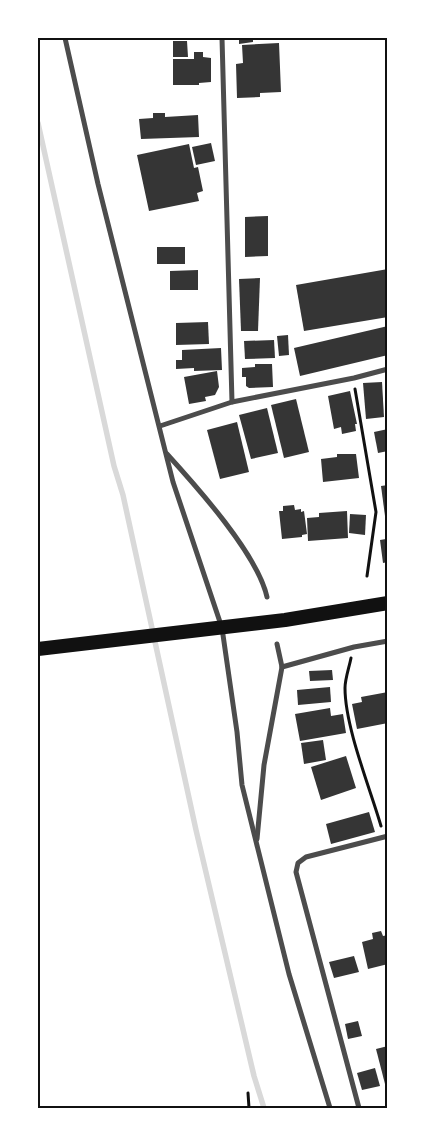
<svg xmlns="http://www.w3.org/2000/svg" width="425" height="1146" font-family="'Nunito Sans',sans-serif">
<rect width="100%" height="100%" fill="#fff"/>
<g fill="none" stroke-linecap="round" stroke-linejoin="round">
<polyline stroke="#d9d9d9" stroke-width="5.5" points="38,123 114,466 123,495 196,830 254,1076 264,1108"/>
</g>
<g fill="#353535">
<polygon points="239,38 253,38 253,42 239,44"/>
<polygon points="173,41 187,41 188,57 173,57"/>
<polygon points="279,43 281,92 260,93 260,97 237,98 236,64 243,63 242,45"/>
<polygon points="194,52 203,52 203,57 211,58 211,82 199,83 199,85 173,85 173,59 194,59"/>
<polygon points="153,113 165,113 165,117 198,115 199,137 141,139 139,119 153,118"/>
<polygon points="211,143 215,161 196,165 192,147"/>
<polygon points="189,144 194,168 198,167 203,191 197,193 199,201 149,211 137,155"/>
<polygon points="268,216 268,256 245,257 245,217"/>
<rect x="157" y="247" width="28" height="17"/>
<polygon points="388,269 388,317 304,331 296,285"/>
<polygon points="198,270 198,290 170,290 170,271"/>
<polygon points="260,278 258,331 241,331 239,279"/>
<polygon points="208,322 209,344 176,345 176,323"/>
<polygon points="388,326 388,355 300,376 294,348"/>
<polygon points="288,335 289,355 279,356 277,336"/>
<polygon points="274,340 275,358 245,359 244,341"/>
<polygon points="221,348 222,370 194,371 194,368 176,369 176,360 182,360 182,350"/>
<polygon points="255,364 272,364 273,387 249,388 246,386 246,377 242,377 242,368 255,367"/>
<polygon points="217,371 219,387 215,395 205,397 206,401 189,404 184,377"/>
<polygon points="382,382 384,417 366,419 363,383"/>
<polygon points="350,391 357,424 355,424 356,431 342,434 341,427 334,429 328,396"/>
<polygon points="296,399 309,452 284,458 271,405"/>
<polygon points="267,408 278,453 251,459 239,415"/>
<polygon points="237,422 249,472 220,479 207,430"/>
<polygon points="388,429 388,451 378,453 374,432"/>
<polygon points="337,454 356,454 359,478 323,482 321,459 337,457"/>
<polygon points="388,485 388,516 385,516 381,486"/>
<polygon points="294,505 295,510 301,509 301,512 304,511 307,534 302,535 302,537 282,539 279,511 283,511 283,506"/>
<polygon points="347,511 348,538 308,541 307,518 319,517 319,513"/>
<polygon points="350,514 366,515 365,535 349,533"/>
<polygon points="385,530 388,530 388,562 383,563 380,540 386,539"/>
<polygon points="332,670 333,680 310,681 309,671"/>
<polygon points="330,687 331,702 298,705 297,690"/>
<polygon points="388,692 388,723 357,729 352,704 362,702 361,697"/>
<polygon points="330,708 331,716 343,714 346,733 300,741 295,714"/>
<polygon points="323,740 326,760 304,764 301,743"/>
<polygon points="346,756 356,788 321,800 311,767"/>
<polygon points="369,812 375,832 331,844 326,824"/>
<polygon points="381,931 383,936 388,935 388,964 368,969 362,942 373,939 372,933"/>
<polygon points="354,956 359,972 334,978 329,962"/>
<polygon points="358,1021 362,1036 348,1039 345,1024"/>
<polygon points="388,1046 388,1083 385,1084 376,1049"/>
<polygon points="375,1068 380,1086 362,1090 357,1073"/>
</g>
<g fill="none" stroke-linecap="round" stroke-linejoin="round">
<g stroke="#111" stroke-width="3">
<polyline points="355,389 376,512 367,576"/>
<path d="M351,658C349,668 345,679 345,688C345,727 370,788 381,826"/>
<polyline points="248,1093 249,1108"/>
</g>
<g stroke="#4c4c4c" stroke-width="5">
<polyline points="65,38 98,184 173,482 222,628 237,732 242,785 289,974 330,1108"/>
<polyline points="222,38 232,402 354,378 388,369"/>
<polyline points="160,426 232,402"/>
<path d="M167,454C197,487 258,555 267,597"/>
<polyline points="282,667 354,647 388,641"/>
<polyline points="257,839 264,765 282,667 277,644"/>
<polyline points="359,1108 296,872 298,863 306,857 388,836"/>
</g>
<polyline stroke="#111" stroke-width="14" points="38,649 285,620 388,603"/>
</g>
<rect width="425" height="1146" fill="none" stroke="#ffffff" stroke-width="78"/>
<rect x="39" y="39" width="347" height="1068" fill="none" stroke="#111" stroke-width="2"/>
</svg>
